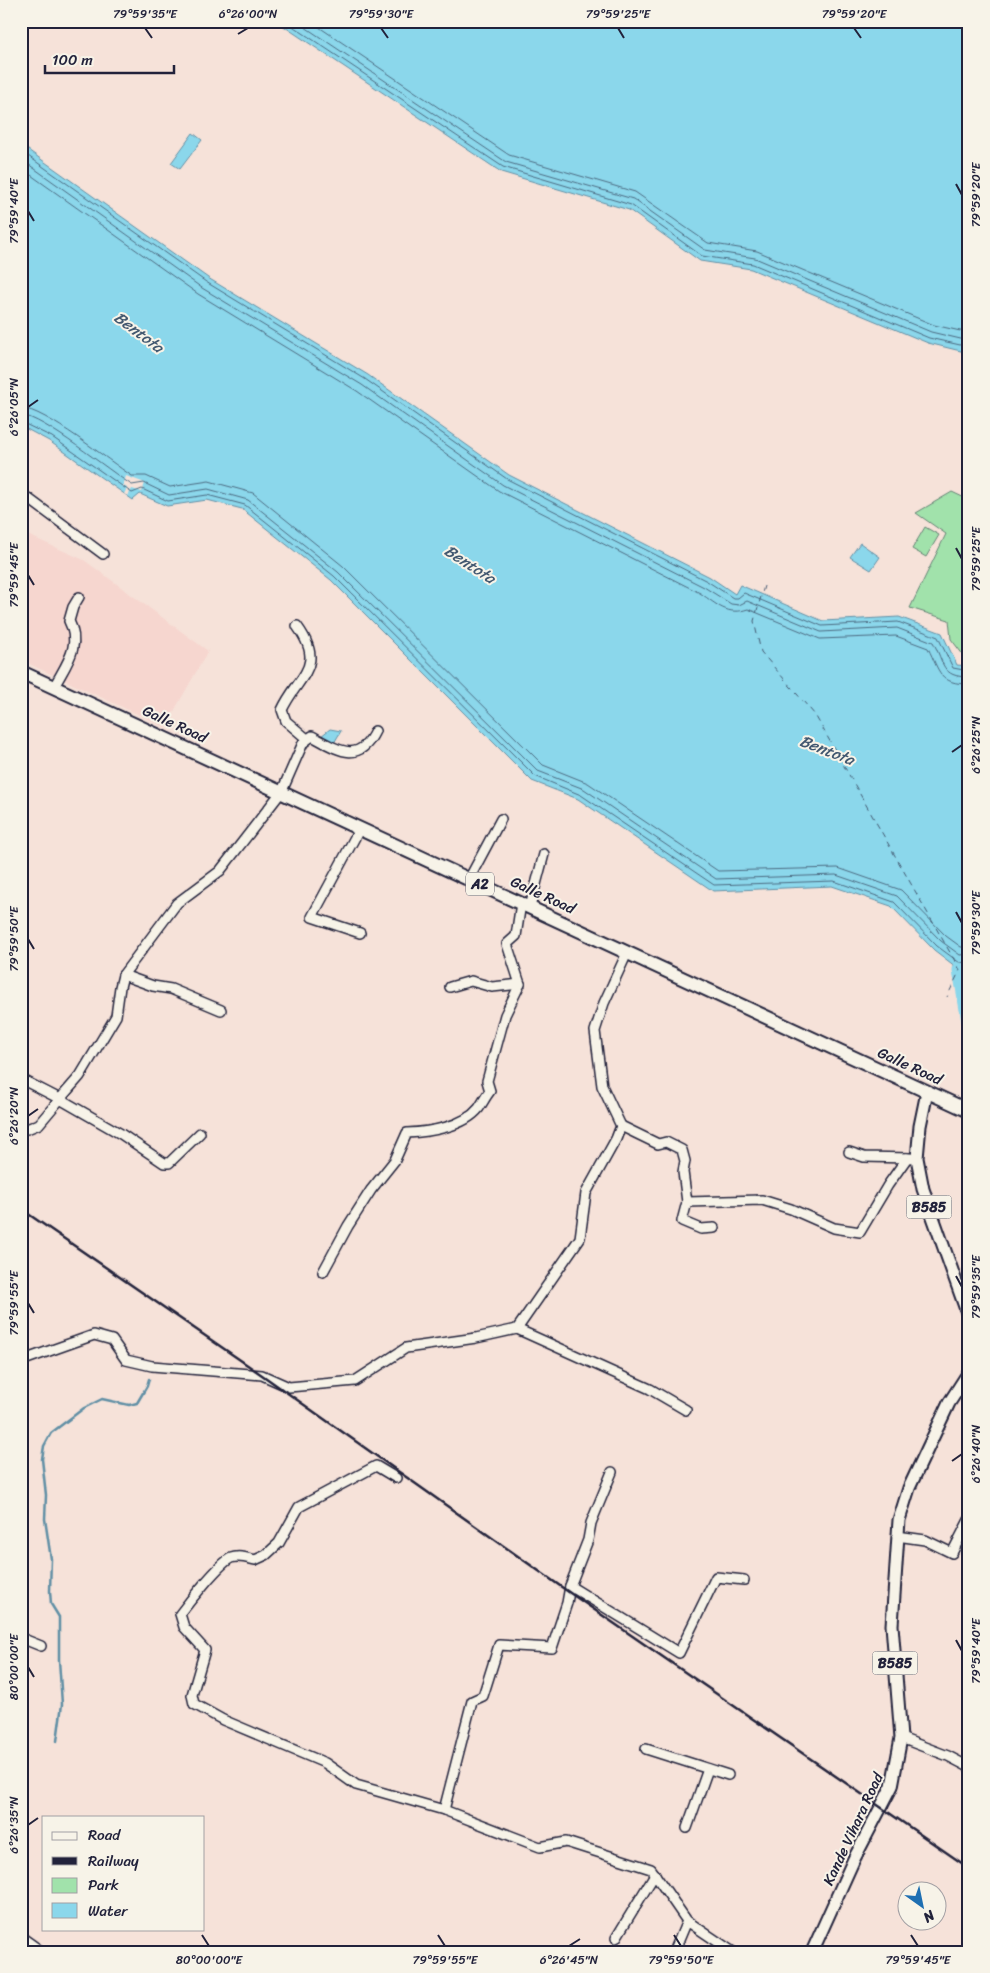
<svg xmlns="http://www.w3.org/2000/svg" width="990" height="1973" font-family="Sriracha,sans-serif">
<rect width="100%" height="100%" fill="#f6e2d9"/>
<filter id="ink" filterUnits="userSpaceOnUse"><feTurbulence type="fractalNoise" baseFrequency=".02" numOctaves="2"/><feDisplacementMap in="SourceGraphic" scale="10" xChannelSelector="R" yChannelSelector="G"/><feConvolveMatrix kernelMatrix="1 2 1 2 8 2 1 2 1" color-interpolation-filters="sRGB"/></filter>
<g filter="url(#ink)">
<polygon fill="#f6d6cf" points="21,532 84,560 208,651 165,727 21,660"/>
<g fill="#a1e2ab" stroke="#628273">
<polygon points="952,492 969,500 969,656 964,656 951,639 949,620 910,608 946,534 916,513"/>
<polygon points="925,527 939,535 926,557 912,549"/>
</g>
<g fill="#8bd7eb" stroke="#618fa5">
<polygon points="276,21 969,21 969,353 928,343 751,269 700,261 629,210 501,172"/>
<polygon points="193,133 202,140 180,169 171,163"/>
<polygon points="21,145 208,278 368,375 509,475 710,577 735,594 740,585 823,621 899,617 942,633 957,665 969,666 969,965 960,970 934,950 891,906 832,886 713,891 578,799 532,781 331,580 242,509 207,500 167,506 140,494 133,500 49,441 21,426"/>
<polygon points="860,543 880,557 871,570 850,557"/>
<polygon points="330,729 341,731 334,743 321,736"/>
</g>
<polygon fill="#f6e2d9" points="126,476 145,483 142,492 132,489 128,496 124,494 127,488 123,486"/>
<g fill="none" stroke-linecap="round" stroke-linejoin="round">
<g stroke="#4c6a81" stroke-width="1">
<polyline points="285,21 503,167 631,205 702,256 753,264 929,338 969,347"/>
<polyline points="296,21 506,162 633,199 705,250 755,258 931,332 969,341"/>
<polyline points="310,21 509,155 635,192 708,243 757,251 934,325 969,333"/>
<polyline points="21,151 206,282 365,379 507,479 707,581 733,598 738,598 744,593 822,626 898,622 938,637 953,668 969,671"/>
<path d="M21,159L202,288L362,385L503,485L704,587L731,604L739,605L747,601L821,632L897,628L933,642C945,663 940,677 969,677"/>
<path d="M21,168L198,294L357,391L499,491L700,593C718,605 727,616 748,609L820,639L896,636L928,648C940,672 939,684 969,684"/>
<path d="M21,408C45,409 109,461 132,476H146L170,487L209,481L253,493L343,566L543,765L588,783L718,871L838,868L901,890L946,936L961,947H969"/>
<path d="M21,415C44,417 109,471 132,485L144,483L169,495L208,489L248,500L338,572L538,771L584,789L716,879L836,875L897,896L941,941L960,955L969,954"/>
<polyline points="21,422 52,437 132,493 142,489 168,501 207,495 245,505 334,576 535,776 581,795 714,885 834,881 894,902 937,946 960,963 969,961"/>
</g>
<polyline stroke="#618fa5" stroke-width="2.5" points="57,1741 62,1704 59,1660 59,1617 51,1604 50,1591 51,1559 45,1519 46,1495 42,1459 44,1446 51,1433 84,1408 102,1399 129,1405 137,1403 147,1386 149,1379"/>
<polyline stroke="#8bd7eb" stroke-width="15" points="960,970 969,1021"/>
<polyline stroke="#425870" stroke-width="1" stroke-dasharray="6 5" stroke-linecap="butt" points="764,586 754,621 761,652 815,715 960,970 947,997"/>
<g stroke="#22223b" stroke-width="12">
<g id="minor">
<polyline points="21,493 103,554"/>
<path d="M297,626C327,667 298,675 282,710L286,721L307,739"/>
<path d="M54,687C66,664 82,646 69,621L73,607L79,597"/>
<polyline points="469,879 501,819"/>
<polyline points="530,907 544,854"/>
<polyline points="360,933 312,917 360,828"/>
<polyline points="123,975 153,986 171,989 221,1010"/>
<polyline points="450,987 471,981 492,987 520,984"/>
<path d="M21,1079L60,1099L80,1076L116,1016L120,987L123,975L177,903L220,871L282,791L303,743L312,736C338,750 359,765 375,731"/>
<polyline points="621,1126 658,1144 666,1142 682,1150 685,1161 683,1172 687,1202 762,1200 791,1209 834,1228 860,1232 888,1185 907,1158"/>
<polyline points="27,1129 39,1124 60,1099 121,1134 164,1163 169,1163 200,1133"/>
<polyline points="849,1152 864,1157 910,1158"/>
<polyline points="687,1202 682,1221 701,1229 714,1228"/>
<path d="M323,1272L348,1226L371,1190L395,1160L407,1133C429,1132 464,1127 479,1108C483,1102 486,1096 490,1091L487,1081L505,1015L520,984L507,944L516,936L521,903"/>
<polyline points="517,1329 580,1238 586,1193 616,1139 621,1126 602,1086 595,1031 604,1003 627,953"/>
<polyline points="21,1361 94,1335 112,1340 126,1360 152,1366 262,1375 289,1387 355,1381 406,1348 476,1338 517,1329 650,1389 686,1410"/>
<path d="M396,1478L376,1466L299,1507L279,1543L266,1555L255,1560C247,1558 239,1555 231,1558C219,1564 189,1602 180,1614L184,1627L205,1650L192,1695L194,1704L223,1720L325,1763L356,1785L444,1810L540,1847L566,1842L651,1869L687,1921"/>
<polyline points="897,1536 925,1540 952,1553 969,1520"/>
<polyline points="570,1586 679,1653 716,1577 744,1580"/>
<polyline points="21,1638 41,1646"/>
<polyline points="901,1738 948,1756 969,1767"/>
<polyline points="646,1749 728,1775"/>
<polyline points="444,1810 472,1701 483,1696 499,1645 552,1648 567,1603 570,1586 588,1540 591,1523 612,1472"/>
<polyline points="687,1828 708,1769"/>
<polyline points="21,1937 42,1952"/>
<polyline points="616,1938 655,1874"/>
<polyline points="674,1952 687,1921 733,1952"/>
</g>
</g>
<g stroke="#22223b" stroke-width="15">
<g id="major">
<polyline points="927,1092 920,1126 917,1158 923,1189 969,1318"/>
<polyline points="812,1952 854,1859 892,1786 901,1738 892,1625 899,1520 909,1488 949,1403 969,1372"/>
</g>
</g>
<g stroke="#22223b" stroke-width="16">
<polyline id="highway" points="21,672 969,1111"/>
</g>
<use href="#minor" stroke="#f7f3e8" stroke-width="9"/>
<use href="#major" stroke="#f7f3e8" stroke-width="11"/>
<use href="#highway" stroke="#f7f3e8" stroke-width="12"/>
<polyline stroke="#22223b" stroke-width="2.5" points="21,1209 262,1375 570,1593 969,1868"/>
</g>
</g>
<path fill="none" stroke="#22223b" stroke-width="2" d="M145,28L152,38M381,28L388,38M618,28L624,38M854,28L861,38M238,34L248,28M956,184L962,195M28,211L34,221M28,407L38,400M956,548L962,559M28,575L34,585M952,752L962,745M956,912L962,923M28,939L34,949M28,1116L38,1109M956,1276L962,1287M28,1303L34,1313M952,1461L962,1454M956,1640L962,1651M28,1667L34,1677M28,1825L38,1818M202,1935L209,1946M438,1935L445,1946M674,1935L681,1946M911,1935L918,1946M569,1946L580,1939"/>
<g text-anchor="middle" dominant-baseline="central" stroke-width="4" stroke-linejoin="round" paint-order="stroke">
<g fill="#f7f3e8" stroke="#62616f" stroke-width="1">
<rect x="466" y="872.5" width="28" height="23" rx="4"/>
<rect x="906.5" y="1195.5" width="45" height="23" rx="4"/>
<rect x="872.5" y="1651.5" width="45" height="23" rx="4"/>
</g>
<g font-size="14" font-weight="bold" fill="#22223b">
<text x="480" y="884">A2</text>
<text x="929" y="1207">B585</text>
<text x="895" y="1663">B585</text>
</g>
<g font-size="15" fill="#22223b" stroke="#f7f3e8">
<text transform="translate(175 724) rotate(25)">Galle Road</text>
<text transform="translate(543 895) rotate(25)">Galle Road</text>
<text transform="translate(910 1066) rotate(25)">Galle Road</text>
<text transform="translate(853 1829) rotate(-65)">Kande Vihara Road</text>
</g>
<g font-size="16" font-style="italic" fill="#425870" stroke="#f7f3e8">
<text transform="translate(139 332) rotate(37)">Bentota</text>
<text transform="translate(470 564) rotate(33)">Bentota</text>
<text transform="translate(827 750) rotate(21)">Bentota</text>
</g>
</g>
<rect width="990" height="1973" fill="none" stroke="#f7f3e8" stroke-width="55"/>
<rect x="42" y="1816" width="162" height="115" fill="#f7f3e8" stroke="#a29fa3"/>
<rect x="52" y="1832" width="25" height="8" fill="#f7f3e8" stroke="#a29fa3"/>
<text x="88" y="1840" font-size="15" fill="#22223b">Road</text>
<rect x="52" y="1857" width="25" height="8" fill="#22223b" stroke="#a29fa3"/>
<text x="88" y="1866" font-size="15" fill="#22223b">Railway</text>
<rect x="52" y="1878" width="25" height="15" fill="#a1e2ab" stroke="#a29fa3"/>
<text x="88" y="1890" font-size="15" fill="#22223b">Park</text>
<rect x="52" y="1903" width="25" height="15" fill="#8bd7eb" stroke="#a29fa3"/>
<text x="88" y="1916" font-size="15" fill="#22223b">Water</text>
<g transform="translate(922 1906) rotate(147)"><circle r="24" fill="#f7f3e8" stroke="#a29fa3"/>
<path d="M0-4L9 19L0 12L-9 19Z" fill="#1f6fb2"/>
<text y="-8" font-size="14" font-weight="bold" text-anchor="middle" fill="#22223b">N</text>
</g>
<path d="M45 65v8h129v-8" fill="none" stroke="#22223b" stroke-width="2.5"/>
<text x="52" y="65" font-size="15" fill="#22223b" stroke="#f7f3e8" stroke-width="4" paint-order="stroke">100 m</text>
<rect x="28" y="28" width="934" height="1918" fill="none" stroke="#22223b" stroke-width="2"/>
<g font-size="12" text-anchor="middle" fill="#22223b">
<text x="145" y="18">79°59'35"E</text>
<text x="248" y="18">6°26'00"N</text>
<text x="381" y="18">79°59'30"E</text>
<text x="618" y="18">79°59'25"E</text>
<text x="854" y="18">79°59'20"E</text>
<text transform="translate(976 195) rotate(-90)" y="4">79°59'20"E</text>
<text transform="translate(14 211) rotate(-90)" y="4">79°59'40"E</text>
<text transform="translate(14 407) rotate(-90)" y="4">6°26'05"N</text>
<text transform="translate(976 559) rotate(-90)" y="4">79°59'25"E</text>
<text transform="translate(14 575) rotate(-90)" y="4">79°59'45"E</text>
<text transform="translate(976 745) rotate(-90)" y="4">6°26'25"N</text>
<text transform="translate(976 923) rotate(-90)" y="4">79°59'30"E</text>
<text transform="translate(14 939) rotate(-90)" y="4">79°59'50"E</text>
<text transform="translate(14 1116) rotate(-90)" y="4">6°26'20"N</text>
<text transform="translate(976 1287) rotate(-90)" y="4">79°59'35"E</text>
<text transform="translate(14 1303) rotate(-90)" y="4">79°59'55"E</text>
<text transform="translate(976 1454) rotate(-90)" y="4">6°26'40"N</text>
<text transform="translate(976 1651) rotate(-90)" y="4">79°59'40"E</text>
<text transform="translate(14 1667) rotate(-90)" y="4">80°00'00"E</text>
<text transform="translate(14 1825) rotate(-90)" y="4">6°26'35"N</text>
<text x="209" y="1964">80°00'00"E</text>
<text x="445" y="1964">79°59'55"E</text>
<text x="569" y="1964">6°26'45"N</text>
<text x="681" y="1964">79°59'50"E</text>
<text x="918" y="1964">79°59'45"E</text>
</g>
</svg>
